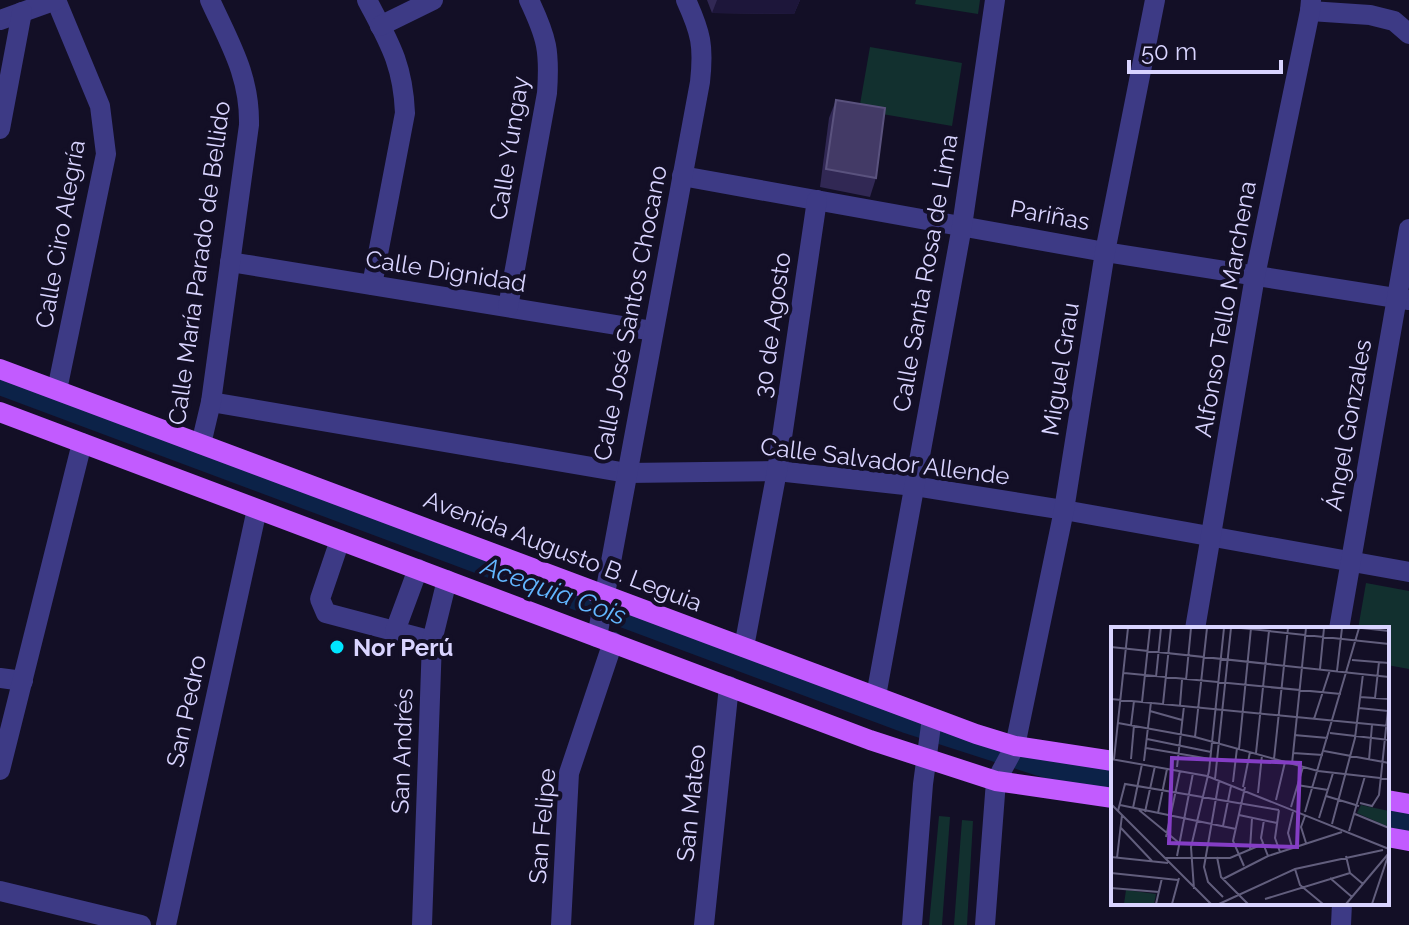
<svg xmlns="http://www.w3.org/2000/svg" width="1409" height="925" font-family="Raleway,sans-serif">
<rect width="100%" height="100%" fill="#130f26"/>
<g fill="#12302f">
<polygon points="916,0 980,0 978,14 915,4"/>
<polygon points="870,47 962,63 952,126 859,110"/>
<polygon points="1366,583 1409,591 1409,669 1387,665 1387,629 1358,629"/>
<polygon points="939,816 950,817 942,925 929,925"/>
<polygon points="962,820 973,821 967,925 954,925"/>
</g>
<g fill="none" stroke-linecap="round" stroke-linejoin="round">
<g stroke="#0c2248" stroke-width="22">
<polyline points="0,384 906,722 1049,768 1113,778"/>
<polyline points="1387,818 1409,821"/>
</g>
<g stroke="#3d3a85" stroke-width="20">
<polyline points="56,0 100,106 106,154 57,390"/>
<path d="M367,0C389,42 403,64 405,113L372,285"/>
<polyline points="1310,11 1370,15 1394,21 1409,34"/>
<polyline points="0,20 56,0"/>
<polyline points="380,26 433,0"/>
<polyline points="0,129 22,12"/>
<polyline points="682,176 1105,252 1409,300"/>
<polyline points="230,262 653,331"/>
<path d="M508,307L547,93C550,51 547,38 529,0"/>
<polyline points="211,402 627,473 777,471 914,486 1064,510 1409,572"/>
<path d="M201,444L211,402L249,125C250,76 230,44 210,0"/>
<polyline points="340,540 320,599 326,613 432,641"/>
<polyline points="1195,629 1255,276 1310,11 1311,0"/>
<polyline points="1339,629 1409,229"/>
<polyline points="395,631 418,569"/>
<path d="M597,637L700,82C704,46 701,33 686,0"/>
<polyline points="744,647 777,471 817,200"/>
<polyline points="0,678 23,681"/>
<polyline points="876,696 962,226 995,0"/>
<polyline points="0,770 82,443"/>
<polyline points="0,891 141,925"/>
<polyline points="166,925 257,509"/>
<polyline points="422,925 432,641 447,580"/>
<polyline points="561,925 569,773 613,642"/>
<polyline points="704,925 729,686"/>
<polyline points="912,925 923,784 932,718"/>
<polyline points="985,925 996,781 1015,746 1064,510 1105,252 1155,0"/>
<polyline points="1341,925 1342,903"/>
</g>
<g stroke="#c25bff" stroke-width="20">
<polyline points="0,369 976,734 1015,746 1113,761"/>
<polyline points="0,412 870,740 996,781 1113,798"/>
<polyline points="1387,800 1409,804"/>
<polyline points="1387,837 1409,841"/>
</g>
</g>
<g fill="#312854">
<polygon points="707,0 800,0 794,14 712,13"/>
<polygon points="836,100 876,178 870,197 820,187 829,118"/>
</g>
<polygon fill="#1d163a" points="717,0 800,0 794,14 712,13"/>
<polygon fill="#433a66" stroke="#5a527e" stroke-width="2" points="836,100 885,108 876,178 826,169"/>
<circle fill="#00e5ff" stroke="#130f26" stroke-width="3" cx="337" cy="647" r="8"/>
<g text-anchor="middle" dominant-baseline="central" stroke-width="8" stroke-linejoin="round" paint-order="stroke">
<g font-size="24" fill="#d9d4ff" stroke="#130f26">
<text transform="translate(509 148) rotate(-81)">Calle Yungay</text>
<text transform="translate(1050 215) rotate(10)">Pariñas</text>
<text transform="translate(60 234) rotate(-80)">Calle Ciro Alegría</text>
<text transform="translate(199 263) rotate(-82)">Calle María Parado de Bellido</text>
<text transform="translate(446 271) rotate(9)">Calle Dignidad</text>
<text transform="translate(925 273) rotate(-80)">Calle Santa Rosa de Lima</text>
<text transform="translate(1225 309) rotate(-80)">Alfonso Tello Marchena</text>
<text transform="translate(630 313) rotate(-79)">Calle José Santos Chocano</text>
<text transform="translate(772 325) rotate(-82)">30 de Agosto</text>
<text transform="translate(1060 369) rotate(-81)">Miguel Grau</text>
<text transform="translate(1348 425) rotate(-80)">Ángel Gonzales</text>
<text transform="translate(885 461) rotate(7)">Calle Salvador Allende</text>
<text transform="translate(563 551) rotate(21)">Avenida Augusto B. Leguia</text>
<text transform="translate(186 711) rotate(-78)">San Pedro</text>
<text transform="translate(402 751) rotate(-88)">San Andrés</text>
<text transform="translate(691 803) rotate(-84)">San Mateo</text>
<text transform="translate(542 826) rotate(-85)">San Felipe</text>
</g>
<g font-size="24" font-weight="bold" fill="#d9d4ff" stroke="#130f26" text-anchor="start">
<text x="353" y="647">Nor Perú</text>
</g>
<g font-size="26" font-style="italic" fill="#62b6ff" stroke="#130f26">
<text transform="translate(554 591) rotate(20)">Acequia Cois</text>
</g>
</g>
<g transform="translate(1111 627)">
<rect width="278" height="278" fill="#130f26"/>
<path d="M250,178L278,184V200L246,186ZM15,263L45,267L43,277H13Z" fill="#12302f"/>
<path fill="none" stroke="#625e7d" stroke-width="2" d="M130,1L278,17M251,1L278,4M0,20L278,50M241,33L278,36M209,42L213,1M226,44L231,1M13,46L230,67M45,50L50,1M75,53L80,1M249,70L278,72M264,71L268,35M0,72L278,99M31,75L39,1M52,77L60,1M69,78L71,53M248,81L277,84M39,84L71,93M203,92L219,43M7,96L84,110L207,144L278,152M20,98L23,74M219,106L278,113M183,108L217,111M84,110L96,1M36,112L100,125M35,121L99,132M128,122L140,1M213,124L278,136M145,126L158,4M182,126L212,128M0,132L96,149L278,222M3,132L17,1M20,132L23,98M163,132L177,1M258,133L261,98M33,134L40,75M181,137L195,1M66,140L73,79M104,152L120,1M108,154L93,240L97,255L112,270M122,155L126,121M186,158L217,163M132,160L139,125M147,166L151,128M215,169L248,179M165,173L174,135M249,176L261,179L268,168L278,73M0,177L100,277M9,178L125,202M180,180L192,140M22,181L31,137M28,183L67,215M168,183L164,211L169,225M7,184L14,157L168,183M34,185L44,139M194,185L248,1M47,186L56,142M244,187L278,201M128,188L166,196M194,189L190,200L195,216M208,191L222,146M153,193L150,211L157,229M221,197L244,111L252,47M112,199L120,159M9,200L41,234M238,204L254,149M55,210L69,144M181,220L177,206L182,185M139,222L141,191M66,229L82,146M235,229L239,246L252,257M0,230L57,236M106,230L110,250L137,277M6,231L11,188M54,231H119L152,217M133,239L122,214L134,160M184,242L189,258L212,277M0,246L67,253M219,251L241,270M112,252L157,229L231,205M0,261L48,265M83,262L80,220L98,144L113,1M154,272L239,246M45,277L51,251M61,277L68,251M108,277L184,242L272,223M235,277L278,226M261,277L277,229"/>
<path fill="#843dc5" fill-opacity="0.15" stroke="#843dc5" stroke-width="4" d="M61,131L189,136L186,220L58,216Z"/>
<rect width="278" height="278" fill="none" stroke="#d9d4ff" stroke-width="4"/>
</g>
<path d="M1129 60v12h152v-12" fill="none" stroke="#d9d4ff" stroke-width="4"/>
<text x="1141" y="60" font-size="24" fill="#d9d4ff" stroke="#130f26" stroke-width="6" paint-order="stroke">50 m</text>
</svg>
